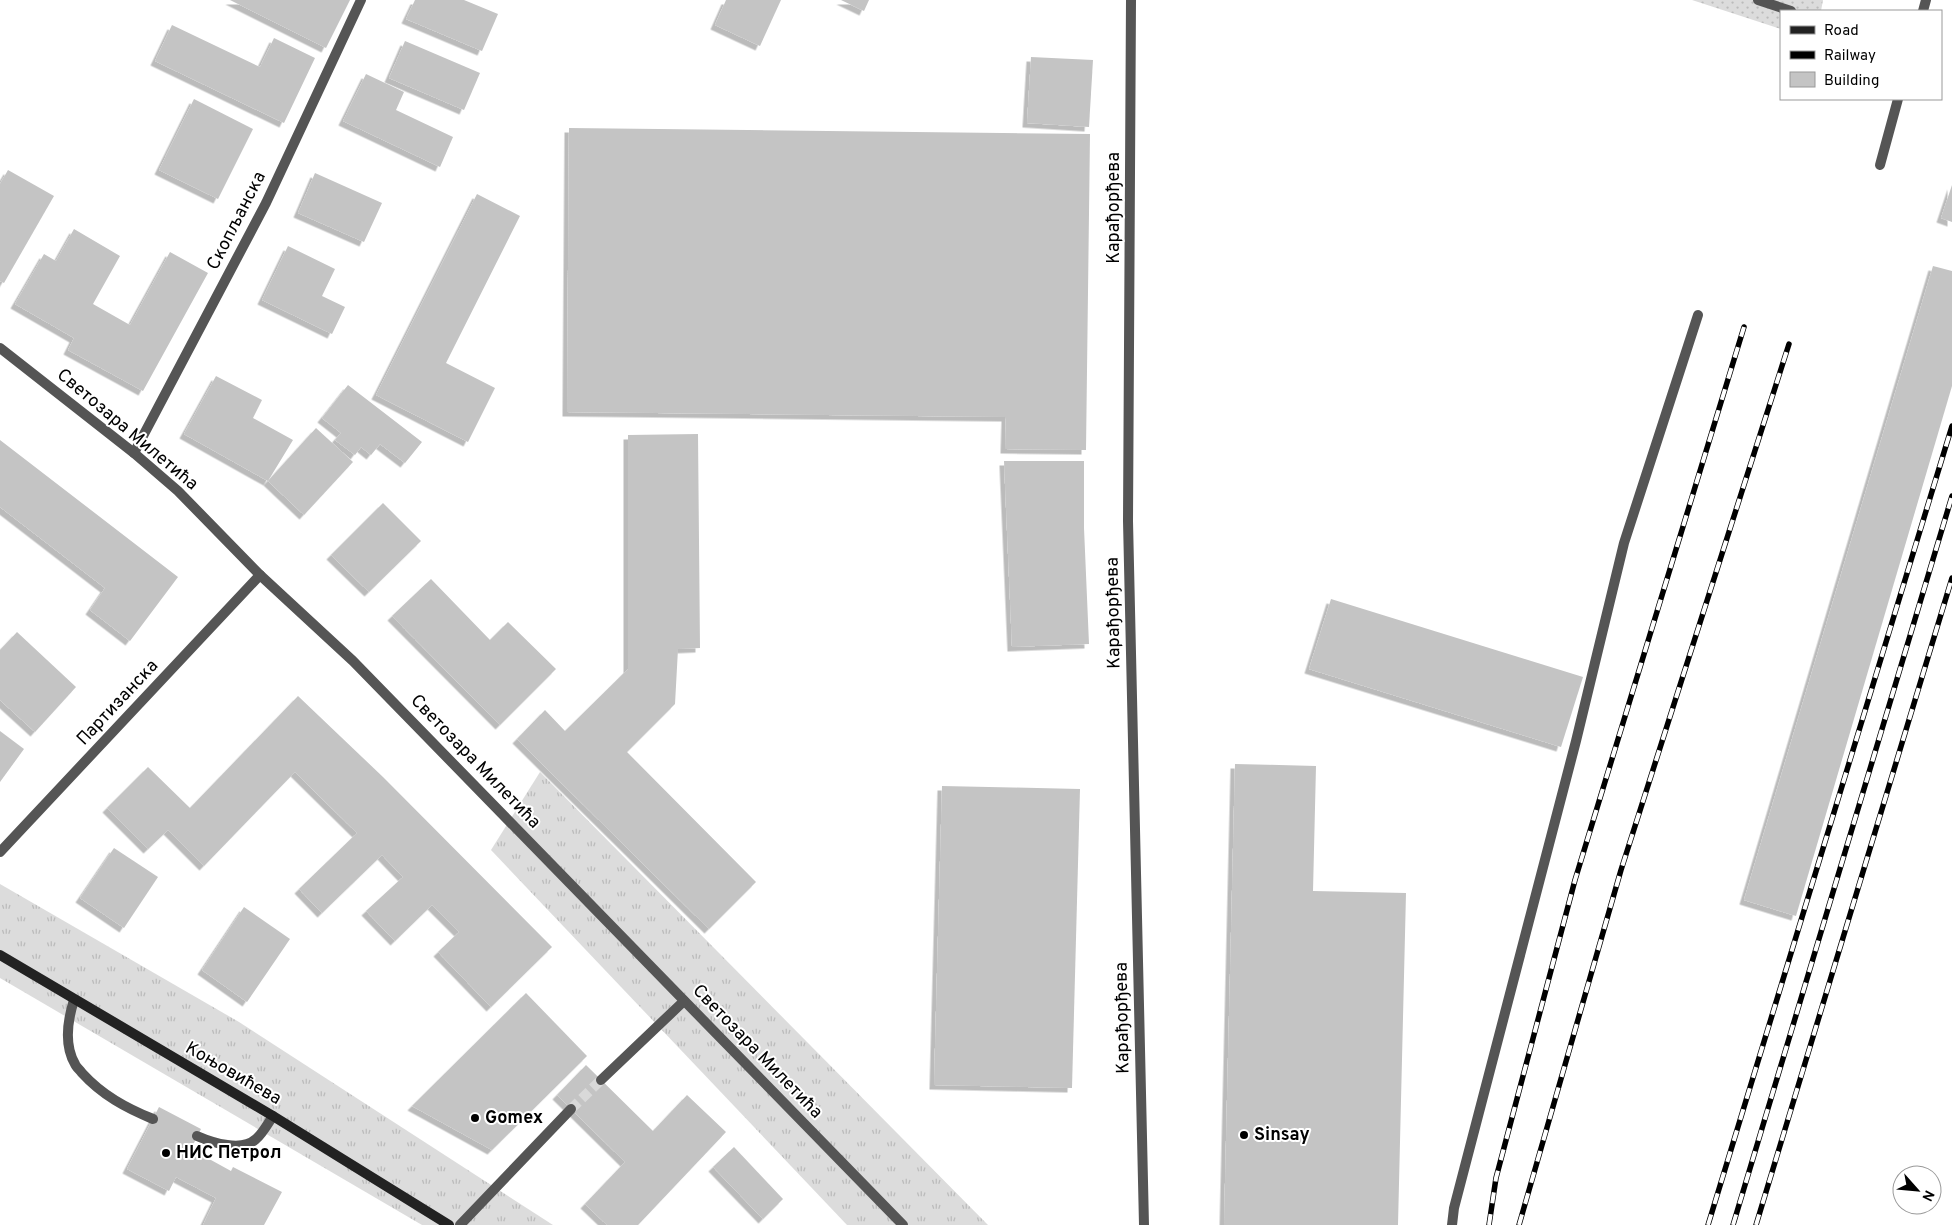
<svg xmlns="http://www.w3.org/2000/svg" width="1952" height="1225" font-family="Overpass,sans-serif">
<defs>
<pattern id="grass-tufts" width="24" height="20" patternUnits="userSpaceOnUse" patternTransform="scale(1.25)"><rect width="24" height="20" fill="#dcdcdc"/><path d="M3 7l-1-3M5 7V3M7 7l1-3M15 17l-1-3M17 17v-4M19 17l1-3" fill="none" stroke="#bbb"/></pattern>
<pattern id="park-dots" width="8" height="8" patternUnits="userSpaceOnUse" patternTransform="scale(1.25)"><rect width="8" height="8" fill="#dcdcdc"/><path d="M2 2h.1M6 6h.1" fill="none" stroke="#bbb" stroke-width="1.8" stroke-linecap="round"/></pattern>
<filter id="shadow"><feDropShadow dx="-4.5" dy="4.5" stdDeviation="0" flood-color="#0004"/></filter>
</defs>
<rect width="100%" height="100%" fill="#fff"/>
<g fill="url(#grass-tufts)">
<polygon points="540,772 988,1225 847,1225 491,850"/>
<polygon points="0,884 239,1022 553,1225 422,1225 0,978"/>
</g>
<polygon fill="url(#park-dots)" points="1692,0 1823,0 1821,11 1781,11 1781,29"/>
<g fill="#c4c4c4" filter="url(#shadow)">
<polygon points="230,0 350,0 326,48"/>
<polygon points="415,0 464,0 498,14 482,51 406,19"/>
<polygon points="726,0 781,0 760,46 715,25"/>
<polygon points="841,0 869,0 864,11"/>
<polygon points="172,25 260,67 274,38 315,58 284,123 155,61"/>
<polygon points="405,41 480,73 464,110 389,78"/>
<polygon points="1031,57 1093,60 1089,127 1027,123"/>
<polygon points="366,74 404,92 396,110 453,137 440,167 343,121"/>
<polygon points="194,99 253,129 218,199 159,170"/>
<polygon points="569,128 1090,134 1086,450 1005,449 1006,417 567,412"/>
<polygon points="8,170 54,196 4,283 0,281 0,184"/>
<polygon points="315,173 382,203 364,242 298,213"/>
<polygon points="1952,185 1952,222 1941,218"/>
<polygon points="477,194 520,216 446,363 495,388 468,442 376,395"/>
<polygon points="74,229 120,256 93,304 130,325 170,252 208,273 143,391 68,350 74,338 15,304 44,254 56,261"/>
<polygon points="288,246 335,269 322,296 345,307 332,334 262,300"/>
<polygon points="1933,266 1952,271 1952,386 1796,916 1744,900"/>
<polygon points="216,376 262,400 253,418 293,440 268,481 184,434"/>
<polygon points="348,385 422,442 405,463 380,444 371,455 361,447 355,455 335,440 341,433 322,418"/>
<polygon points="316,428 353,462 304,515 268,481"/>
<polygon points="698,434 700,648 678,649 675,704 627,752 756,882 709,929 517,739 545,710 565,731 628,669 628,435"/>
<polygon points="0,440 178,577 130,641 90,610 105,588 0,507"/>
<polygon points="1004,461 1084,461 1084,528 1089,644 1012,647"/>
<polygon points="383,503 421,541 369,592 331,555"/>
<polygon points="431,579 490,640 508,622 556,669 500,725 392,616"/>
<polygon points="1331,599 1583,677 1561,747 1309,669"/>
<polygon points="17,632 76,687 35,732 0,700 0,650"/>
<polygon points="298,696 383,777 552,947 491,1007 438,952 459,932 432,905 395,941 366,911 403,877 382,855 322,913 299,889 357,833 295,772 204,866 168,830 148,849 107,808 148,767 190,808"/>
<polygon points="0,731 24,749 0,782"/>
<polygon points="1235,764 1316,766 1313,891 1406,893 1398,1225 1224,1225"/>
<polygon points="942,786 1080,789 1072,1088 934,1085"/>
<polygon points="114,848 158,877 124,928 80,898"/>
<polygon points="244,907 290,939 247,1002 202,970"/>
<polygon points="526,993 587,1056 492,1150 412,1106"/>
<polygon points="586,1065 653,1131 687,1095 726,1132 638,1225 607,1225 585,1204 625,1162 557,1095"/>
<polygon points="159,1107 201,1129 191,1149 231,1171 233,1167 282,1192 264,1225 203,1225 216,1198 176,1177 169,1191 127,1169"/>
<polygon points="734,1147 783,1199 763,1219 713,1167"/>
</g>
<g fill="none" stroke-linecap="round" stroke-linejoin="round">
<polyline stroke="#d9d9d9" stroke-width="10" stroke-dasharray="10 5" stroke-linecap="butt" points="571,1109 601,1080"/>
<g stroke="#555" stroke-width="10">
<path d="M74,1000C68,1019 64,1045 75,1064C76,1067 80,1070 82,1073C102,1095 126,1108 153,1119"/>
<path d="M197,1136C213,1143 242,1152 256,1139C263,1133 268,1123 273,1116"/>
<polyline points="1452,1225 1454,1208 1576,741 1624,543 1698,315"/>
</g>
<g stroke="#555" stroke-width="10">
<polyline points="1131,0 1128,521 1144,1225"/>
<polyline points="1758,0 1791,11"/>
<polyline points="1923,11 1926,0"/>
<polyline points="1880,165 1898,99"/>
<polyline points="0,348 134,453 178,491 260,575 353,661 903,1225"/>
<polyline points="134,453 266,203 361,0"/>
<polyline points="0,852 260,575"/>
<polyline points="601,1080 684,1001"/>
<polyline points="460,1225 571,1109"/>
</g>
<polyline stroke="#222" stroke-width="10" points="0,955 273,1116 449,1225"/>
<g stroke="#000" stroke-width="5.5">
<g id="rail">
<polyline points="1489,1225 1496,1178 1575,880 1744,327"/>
<polyline points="1519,1225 1621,870 1789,344"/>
<polyline points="1708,1225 1952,426"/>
<polyline points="1733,1225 1952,496"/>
<polyline points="1756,1225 1952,578"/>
</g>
</g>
<use href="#rail" stroke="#fff" stroke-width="4" stroke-dasharray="11" stroke-linecap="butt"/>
</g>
<g fill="#000" stroke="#fff" stroke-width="2">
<circle cx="475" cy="1118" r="5"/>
<circle cx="1244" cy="1135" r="5"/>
<circle cx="166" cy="1153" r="5"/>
</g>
<g text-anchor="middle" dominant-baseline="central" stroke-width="4" stroke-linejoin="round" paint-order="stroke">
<g font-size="18" fill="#000" stroke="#fff">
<text transform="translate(1114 208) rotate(-90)">Карађорђева</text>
<text transform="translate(237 221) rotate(-63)">Скопљанска</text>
<text transform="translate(127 430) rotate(40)">Светозара Милетића</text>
<text transform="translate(1114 613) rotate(-91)">Карађорђева</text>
<text transform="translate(118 703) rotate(-47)">Партизанска</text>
<text transform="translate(475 762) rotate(46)">Светозара Милетића</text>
<text transform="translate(1123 1018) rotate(-91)">Карађорђева</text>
<text transform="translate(757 1052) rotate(46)">Светозара Милетића</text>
<text transform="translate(233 1074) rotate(30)">Коњовићева</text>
</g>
<g font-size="18" font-weight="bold" fill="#000" stroke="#fff" text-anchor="start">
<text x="485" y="1118">Gomex</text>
<text x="1254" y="1135">Sinsay</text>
<text x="176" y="1153">НИС Петрол</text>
</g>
</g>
<rect x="1780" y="10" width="162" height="90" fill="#ffffff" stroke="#999999"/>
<rect x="1790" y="26" width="25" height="8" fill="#222222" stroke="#999999"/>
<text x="1824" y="35" font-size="15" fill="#000000">Road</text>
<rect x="1790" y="51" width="25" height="8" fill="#000000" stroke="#999999"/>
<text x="1824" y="60" font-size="15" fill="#000000">Railway</text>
<rect x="1790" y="72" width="25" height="15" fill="#c4c4c4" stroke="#999999"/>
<text x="1824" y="85" font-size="15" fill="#000000">Building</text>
<g transform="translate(1917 1190) rotate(117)"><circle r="24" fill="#ffffff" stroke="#999999"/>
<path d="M0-4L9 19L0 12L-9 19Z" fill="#000000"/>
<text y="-8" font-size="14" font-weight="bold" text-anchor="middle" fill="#000000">N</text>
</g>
</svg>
